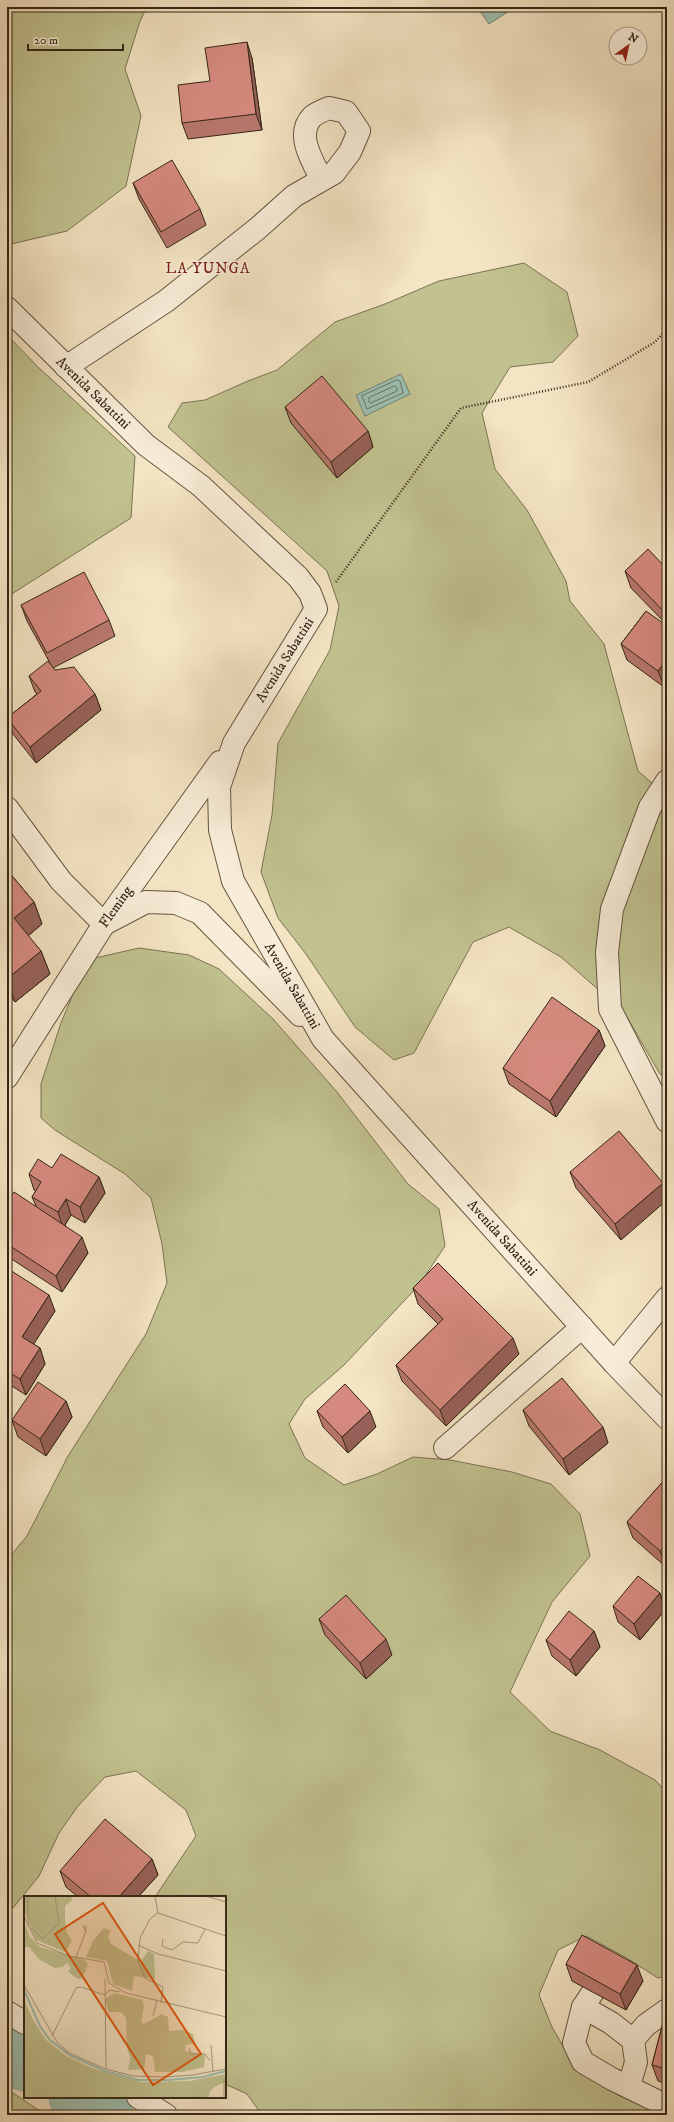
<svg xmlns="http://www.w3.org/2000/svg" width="674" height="2122" font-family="'IM FELL DW Pica',serif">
<rect width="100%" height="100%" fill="#f4e4c3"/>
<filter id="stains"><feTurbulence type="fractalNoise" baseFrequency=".005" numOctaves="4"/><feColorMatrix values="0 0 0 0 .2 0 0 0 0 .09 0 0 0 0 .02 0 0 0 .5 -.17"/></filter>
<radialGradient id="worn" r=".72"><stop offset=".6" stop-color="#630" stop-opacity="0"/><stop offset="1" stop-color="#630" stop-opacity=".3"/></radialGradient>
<g fill="#c1c290" stroke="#7a7453">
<polygon points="7,7 147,7 140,21 125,69 141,116 126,186 67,231 7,245"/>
<polygon points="524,263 567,292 578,336 553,362 510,367 482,413 495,469 527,510 566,581 570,601 604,644 638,771 667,796 667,1077 660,1074 624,1012 561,957 509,927 473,942 414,1053 394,1060 355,1027 306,954 278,918 261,872 272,815 278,743 330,650 339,606 327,571 168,427 182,403 205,400 248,381 277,370 335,322 385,304 439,281"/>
<polygon points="7,335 38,367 135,456 131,518 7,597"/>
<polygon points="139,948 189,955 219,969 273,1019 337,1092 408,1184 439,1209 445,1246 419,1285 344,1365 305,1399 289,1424 305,1458 344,1485 377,1474 413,1457 450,1460 512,1472 551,1484 580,1514 590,1556 552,1602 510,1692 550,1731 600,1750 655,1780 667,1793 667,1976 658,1978 625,1957 586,1936 558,1950 539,1995 552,2027 571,2060 618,2095 666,2115 262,2115 247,2094 225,2084 225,1897 155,1897 196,1836 186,1810 136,1771 105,1777 78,1806 59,1833 39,1876 13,1908 7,1908 7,1560 27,1536 68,1456 146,1334 167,1283 162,1244 151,1198 125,1174 55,1130 41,1118 41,1084 61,1023 73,994 95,958"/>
<polygon points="7,2089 46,2115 7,2115"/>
</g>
<g fill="#9cbfb0" stroke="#728272">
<polygon points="477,7 515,7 489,24"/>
<polygon points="401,374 410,394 365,416 356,395"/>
</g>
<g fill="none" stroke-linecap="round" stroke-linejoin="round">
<g stroke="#687263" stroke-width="1">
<polygon points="397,380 400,381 403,393 367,409 362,396"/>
<polygon points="395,386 397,388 397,391 371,403 369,402 369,398"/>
</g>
<g stroke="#9cbfb0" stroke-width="57">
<polyline points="7,2051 25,2063"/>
<polyline points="77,2097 105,2115"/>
</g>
<g stroke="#645641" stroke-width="24">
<g id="minor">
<polyline points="7,308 146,445 201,486 298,577 310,593 316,609 234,743 219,787 220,830 233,881 323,1039 614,1363 667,1418"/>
<path d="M66,367L166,301L257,229L294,196L334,173L350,152L359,131L346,112L329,108C324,110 316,113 312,117C295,135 313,162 322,180"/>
<polyline points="667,781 650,807 612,909 607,952 610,1009 667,1121"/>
<polyline points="7,808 61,881 104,924 146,902 176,903 200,913 300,1015"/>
<polyline points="7,1077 104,924 220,762"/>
<polyline points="614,1363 667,1298"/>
<polyline points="445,1448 582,1327"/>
<polyline points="593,1992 583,2007 574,2043 583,2062 612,2079 667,2106"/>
<polyline points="583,2007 611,2023 633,2040 636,2062 629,2086"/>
<polyline points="7,2012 25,2023"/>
<polyline points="633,2040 646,2025 667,2010"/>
<polyline points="138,2097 166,2115"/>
</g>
</g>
<polyline stroke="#342616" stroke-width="2.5" stroke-dasharray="1 2" stroke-linecap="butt" points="336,582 461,408 588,382 655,342 667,329"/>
<use href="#minor" stroke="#f8edd8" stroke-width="22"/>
</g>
<g fill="#b8776d" stroke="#342616">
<polygon points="252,58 262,130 188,139 182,123 210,81"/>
<polygon points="133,183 200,209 206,225 167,248 139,199"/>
<polygon points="285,407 368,431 373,447 337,478 291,423"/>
<polygon points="667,569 667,625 631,588 625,571"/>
<polygon points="21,605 109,620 115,636 53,668 55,670 95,694 101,710 36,763 13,734 7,718 37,694 35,692 29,676 50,663 27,621"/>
<polygon points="646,611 664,687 627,660 621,644"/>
<polygon points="7,870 34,902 42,924 28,936 41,951 50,974 15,1002 7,992"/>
<polygon points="599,1030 605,1046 556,1117 509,1084 503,1068"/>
<polygon points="52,1168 99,1177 105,1193 85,1223 71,1215 65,1225 88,1253 62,1292 7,1256 7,1201 36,1206 32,1197 36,1191 34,1190 29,1174"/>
<polygon points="570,1172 667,1194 621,1240 576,1188"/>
<polygon points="7,1275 55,1311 33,1344 40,1348 45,1364 26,1395 7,1383"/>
<polygon points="413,1288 519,1354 446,1426 402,1381 396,1365 438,1324 418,1304"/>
<polygon points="66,1401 72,1417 46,1456 18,1437 12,1420"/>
<polygon points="523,1410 603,1427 608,1443 569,1475 529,1426"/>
<polygon points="317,1411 376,1427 348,1453 323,1427"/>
<polygon points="667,1477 666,1567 633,1538 627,1522"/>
<polygon points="660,1593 665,1610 640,1640 618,1622 613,1606"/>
<polygon points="319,1619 392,1655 366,1679 325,1635"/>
<polygon points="594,1631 600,1647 576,1676 552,1656 546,1640"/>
<polygon points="152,1859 158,1875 138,1897 78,1897 66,1887 60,1871"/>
<polygon points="566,1964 643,1981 626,2010 572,1981"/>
<polygon points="667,2007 667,2084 658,2081 652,2065"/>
</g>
<g fill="#966159" stroke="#342616">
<polygon points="247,42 252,58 262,130 256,114"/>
<polygon points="368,431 373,447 337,478 331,462"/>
<polygon points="667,659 667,683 664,687 658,671"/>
<polygon points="95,694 101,710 36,763 30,747"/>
<polygon points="34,902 42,924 22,941 14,918"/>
<polygon points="41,951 50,974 15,1002 7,979"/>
<polygon points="599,1030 605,1046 556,1117 550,1101"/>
<polygon points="99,1177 105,1193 85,1223 80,1207"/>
<polygon points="663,1183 667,1194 667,1200 621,1240 615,1224"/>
<polygon points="66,1199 71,1215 63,1228 58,1212"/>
<polygon points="82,1237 88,1253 62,1292 56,1276"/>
<polygon points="49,1295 55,1311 28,1353 22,1337"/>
<polygon points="513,1338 519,1354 446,1426 440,1410"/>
<polygon points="40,1348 45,1364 26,1395 20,1379"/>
<polygon points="66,1401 72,1417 46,1456 40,1439"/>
<polygon points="370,1411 376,1427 348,1453 342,1437"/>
<polygon points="603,1427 608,1443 569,1475 563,1459"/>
<polygon points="667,1544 667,1566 666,1567 660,1551"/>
<polygon points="660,1593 665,1610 640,1640 634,1624"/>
<polygon points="594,1631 600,1647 576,1676 570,1660"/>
<polygon points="386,1639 392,1655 366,1679 360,1663"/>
<polygon points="152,1859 158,1875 138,1897 119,1897"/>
<polygon points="637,1965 643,1981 626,2010 620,1994"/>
</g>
<g fill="#d68a7f" stroke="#342616">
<polygon points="247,42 256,114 182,123 178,85 210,81 205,48"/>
<polygon points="172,160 200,209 161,232 133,183"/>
<polygon points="322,376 368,431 331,462 285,407"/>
<polygon points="648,549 667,569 667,615 625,571"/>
<polygon points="84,572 109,620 47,653 21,605"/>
<polygon points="646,611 667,626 667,659 658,671 621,644"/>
<polygon points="48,661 55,670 74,667 95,694 30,747 7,718 41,691 29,676"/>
<polygon points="7,870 34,902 14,918 41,951 7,979"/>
<polygon points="552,997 599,1030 550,1101 503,1068"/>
<polygon points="619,1131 663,1183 615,1224 570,1172"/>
<polygon points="61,1154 99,1177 80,1207 66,1199 58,1212 32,1197 41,1182 29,1174 38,1159 52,1168"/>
<polygon points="14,1192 82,1237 56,1276 7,1244 7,1201"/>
<polygon points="438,1263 513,1338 440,1410 396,1365 443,1319 413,1288"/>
<polygon points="10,1270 49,1295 22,1337 40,1348 20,1379 7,1371 7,1275"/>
<polygon points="562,1378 603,1427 563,1459 523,1410"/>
<polygon points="38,1382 66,1401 40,1439 12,1420"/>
<polygon points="345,1384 370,1411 342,1437 317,1411"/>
<polygon points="667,1477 667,1544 660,1551 627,1522"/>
<polygon points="638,1576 660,1593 634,1624 613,1606"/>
<polygon points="346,1595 386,1639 360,1663 319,1619"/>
<polygon points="569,1611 594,1631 570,1660 546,1640"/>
<polygon points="105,1819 152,1859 119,1897 91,1897 60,1871"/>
<polygon points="582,1935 637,1965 620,1994 566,1964"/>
<polygon points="667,2007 667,2069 652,2065"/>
</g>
<g text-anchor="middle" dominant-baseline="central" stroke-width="3" stroke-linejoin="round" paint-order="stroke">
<g font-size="14" fill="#342616" stroke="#f8edd8">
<text transform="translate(93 393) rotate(44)">Avenida Sabattini</text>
<text transform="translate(285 660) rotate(-58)">Avenida Sabattini</text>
<text transform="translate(116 907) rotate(-55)">Fleming</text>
<text transform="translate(292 986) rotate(60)">Avenida Sabattini</text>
<text transform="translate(502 1238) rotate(48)">Avenida Sabattini</text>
</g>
<g font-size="15" letter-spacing="1" fill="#7a1f14" stroke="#f8edd8">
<text x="208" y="268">LA YUNGA</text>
</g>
</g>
<g transform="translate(24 1896)">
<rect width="202" height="202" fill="#f4e4c3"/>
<path d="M0,0H47L48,4L41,10V24L43,37L48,45L41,56L12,44L0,14ZM0,26L6,41L16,51L61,64L64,69L58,82L54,83L48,79L44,75L47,72L43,67L38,71L31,72L16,64L5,51H0ZM80,32L87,35L84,40L87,48L112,63L118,64L124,55L130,58L131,83L110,80L108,95L89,88L83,65L62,61L69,45ZM91,97L118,104L120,110L117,126L120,128L138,118L144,121L145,135L159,134L169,138L171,147L162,149L161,155L181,159L180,171L158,176H131L129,160L122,158L120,173L104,174L106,162L103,152L102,122L97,116H85L82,108V102ZM0,103L8,122L22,144L42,160L70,173L117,186L166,185L202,178V186L192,190L186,195L184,202H0Z" fill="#c1c290"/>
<path fill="none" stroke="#9cbfb0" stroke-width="2" d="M0,94L16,130L26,144L47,160L81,175L114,184H145L179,181L202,175"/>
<path fill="none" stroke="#a7987e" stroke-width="1" d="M4,0V30L19,43L35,27L31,0M131,0L134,17M182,0L202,6M134,17L126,23L116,42L114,65L121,82L139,91L137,107M134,17L202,40M0,20L13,47L45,60L80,66L85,87L102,97L202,121M139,43L138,50L148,54L159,46L174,47L181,33M114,49L134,58L202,75M52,61L62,35V31L59,30L62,36M81,83L82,173M0,89L33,146L45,157L82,173L109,180L141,181L168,179L202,173M129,120L133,105M28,140L52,92L57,91L81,99L85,94L96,96M187,149L189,176M165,152L167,158H181L186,165M200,202V183"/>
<path fill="#df560c" fill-opacity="0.15" stroke="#df560c" stroke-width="2" d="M79,7L177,158L129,189L31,38Z"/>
<rect width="202" height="202" fill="none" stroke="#342616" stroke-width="2"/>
</g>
<rect width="674" height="2122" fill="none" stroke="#f4e4c3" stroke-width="24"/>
<rect x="8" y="8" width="658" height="2106" fill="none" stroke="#342616" stroke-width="2"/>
<rect x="12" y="12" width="650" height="2098" fill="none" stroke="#342616"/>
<g transform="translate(628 46) rotate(33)"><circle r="19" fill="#f8edd8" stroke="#aa9d8a"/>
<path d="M0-3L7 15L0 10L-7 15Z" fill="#8f2418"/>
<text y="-6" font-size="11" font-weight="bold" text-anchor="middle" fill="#342616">N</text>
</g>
<path d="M28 44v6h95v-6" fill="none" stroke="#342616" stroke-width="2"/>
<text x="34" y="44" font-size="12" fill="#342616" stroke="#f8edd8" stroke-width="3" paint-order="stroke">20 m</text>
<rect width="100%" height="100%" filter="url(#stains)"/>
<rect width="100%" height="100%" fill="url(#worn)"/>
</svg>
